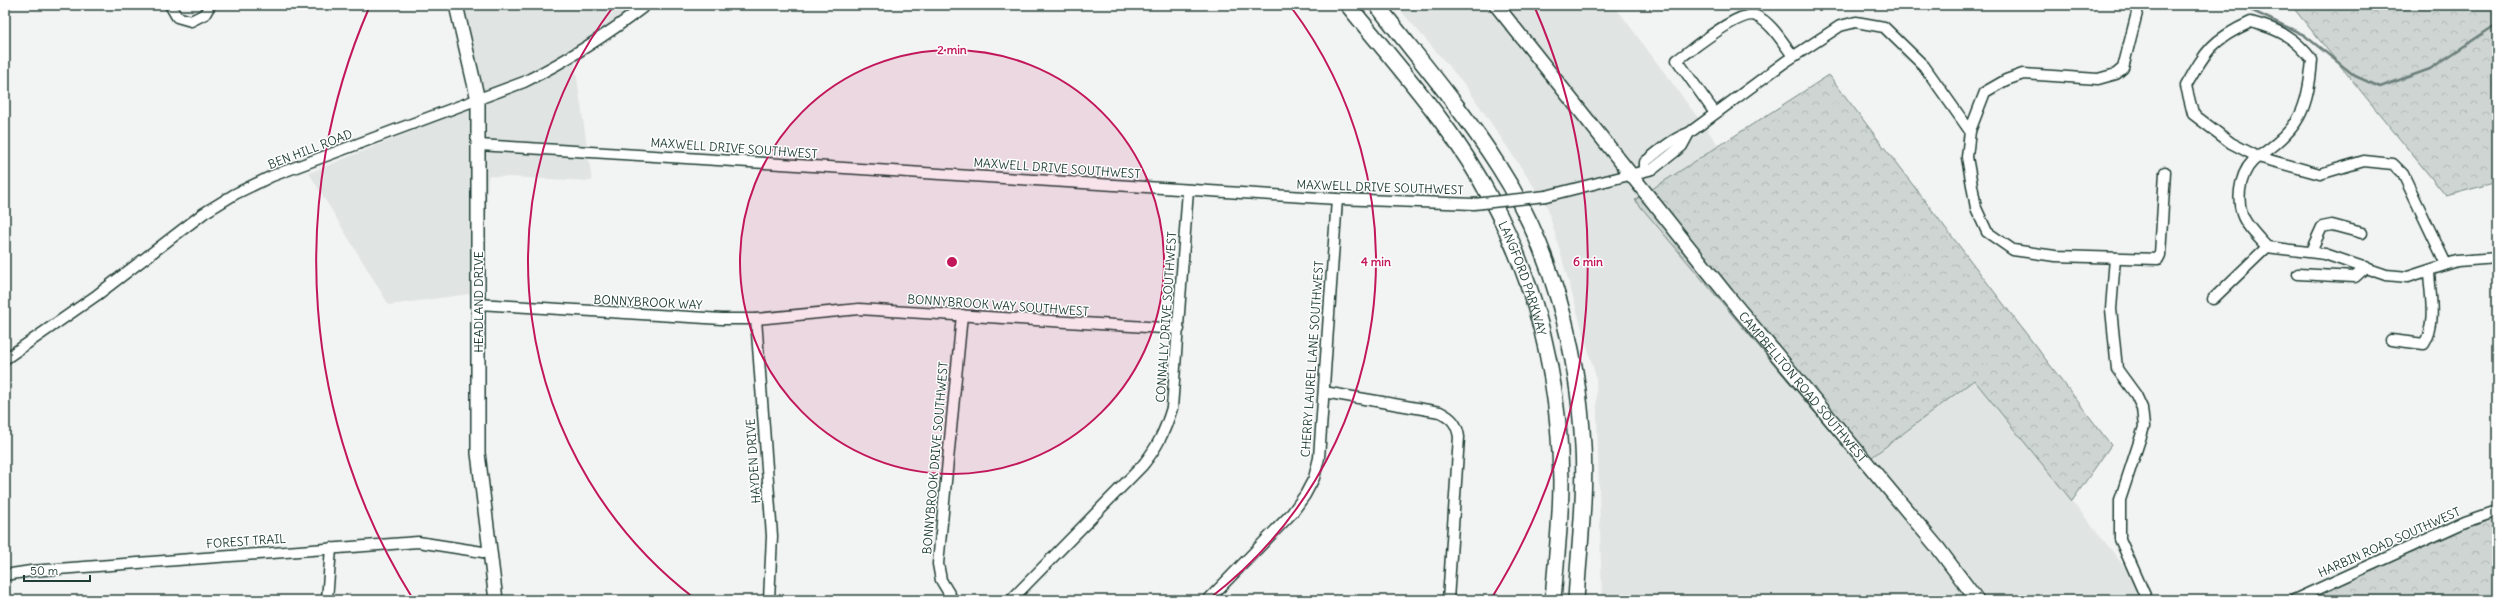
<svg xmlns="http://www.w3.org/2000/svg" width="2502" height="605" font-family="Delius,sans-serif">
<defs>
<pattern id="forest-crowns" width="20" height="18" patternUnits="userSpaceOnUse"><rect width="20" height="18" fill="#ced5d3"/><path d="M2 6a3 3 0 1 1 6 0M12 15a3 3 0 1 1 6 0" fill="none" stroke="#b0b8b6"/></pattern>
</defs>
<rect width="100%" height="100%" fill="#f2f3f3"/>
<filter id="ink" filterUnits="userSpaceOnUse"><feTurbulence type="fractalNoise" baseFrequency=".025" numOctaves="2"/><feDisplacementMap in="SourceGraphic" scale="8" xChannelSelector="R" yChannelSelector="G"/><feConvolveMatrix kernelMatrix="1 2 1 2 8 2 1 2 1" color-interpolation-filters="sRGB"/></filter>
<g filter="url(#ink)">
<g fill="#e0e4e3">
<polygon points="454,5 645,5 575,64 592,181 488,176 483,292 389,305 309,173 474,106"/>
<polygon points="1396,5 1614,5 1719,146 1635,200 1860,466 1975,379 2151,600 1602,600 1596,377 1547,206 1466,86"/>
</g>
<g fill="url(#forest-crowns)" stroke="#768984">
<polygon points="2291,5 2497,5 2497,182 2446,196"/>
<polygon points="1829,75 2111,445 2072,501 1974,380 1860,466 1635,200"/>
<polygon points="2497,514 2497,600 2294,600 2455,528"/>
</g>
<g fill="none" stroke-linecap="round" stroke-linejoin="round">
<polyline stroke="#6d807b" stroke-width="2.5" points="2240,5 2304,35 2355,76 2380,87 2430,69 2497,24"/>
<g stroke="#1f3d34" stroke-width="13">
<g id="minor">
<polyline points="170,5 177,17 191,21 205,14 210,5"/>
<polyline points="2139,5 2123,68 2116,74 2098,79 2023,74 2006,80 1985,92 1970,131 1967,157 1976,208 1987,232 2013,250 2055,256 2158,259 2160,255 2165,172"/>
<path d="M2251,22C2278,29 2295,37 2312,60C2308,109 2300,129 2258,157L2231,143L2193,114L2186,86C2206,50 2213,39 2251,22Z"/>
<path d="M1715,113L1677,60C1692,50 1740,9 1756,16C1771,22 1783,43 1793,56"/>
<polyline points="479,145 1337,199 1474,204"/>
<path d="M1645,169V162C1659,151 1672,139 1689,133L1785,62L1840,26L1856,22L1884,27L1924,66L1970,131"/>
<polyline points="1546,196 1653,169 1682,146 1689,133"/>
<polyline points="2311,251 2322,227 2332,225 2362,233"/>
<polyline points="2115,258 2111,309 2117,369 2136,395 2142,408 2144,427 2120,500 2120,539 2147,600"/>
<path d="M2446,264L2403,174L2393,164L2364,161L2320,174L2258,157C2241,168 2236,195 2242,214C2246,226 2259,238 2267,247L2325,254L2386,275L2408,277L2457,261L2497,258"/>
<polyline points="2298,274 2355,277 2366,267"/>
<polyline points="2213,299 2267,247"/>
<polyline points="478,304 722,319 756,319 859,309 1179,329"/>
<polyline points="756,319 772,536 769,600"/>
<path d="M2391,340L2424,344C2437,324 2430,294 2429,272"/>
<path d="M5,359L97,295L204,213L235,194L272,176L524,82C568,60 607,35 646,5"/>
<path d="M1324,392L1440,412C1452,418 1457,424 1459,437L1448,600"/>
<polyline points="5,575 31,571 418,542 489,553"/>
<polyline points="327,600 331,548"/>
<polyline points="953,600 941,580 938,564 962,315"/>
<path d="M1011,600L1142,466C1157,448 1165,431 1172,408L1188,190"/>
<polyline points="1208,600 1292,513 1305,495 1314,478 1319,458 1337,199"/>
<polyline points="2294,600 2465,522 2497,511"/>
</g>
</g>
<g stroke="#1f3d34" stroke-width="16">
<g id="major">
<polyline points="456,5 478,100 478,453 496,600"/>
<path id="s1" d="M1496,5L1727,295L1938,548L1977,600"/>
</g>
</g>
<g stroke="#1f3d34" stroke-width="18">
<g id="highway">
<path id="s2" d="M1348,5C1398,67 1455,129 1492,201C1538,288 1560,384 1561,482C1561,521 1556,561 1553,600"/>
<path d="M1377,5C1418,58 1463,110 1499,167C1552,249 1578,349 1583,446C1586,497 1579,549 1576,600"/>
</g>
</g>
<use href="#minor" stroke="#fff" stroke-width="10"/>
<use href="#major" stroke="#fff" stroke-width="13"/>
<use href="#highway" stroke="#fff" stroke-width="15"/>
<g stroke="#1f3d34" stroke-width="13" stroke-linecap="butt">
<polyline id="minor-bridge" points="1474,204 1546,196"/>
</g>
<use href="#minor-bridge" stroke="#fff" stroke-width="10"/>
</g>
</g>
<circle cx="952" cy="262" r="212" fill="#c2185b" fill-opacity=".12"/>
<g fill="none" stroke="#c2185b" stroke-width="2">
<circle cx="952" cy="262" r="212"/>
<path d="M694 598A424 424 0 0 1 613 7M1291 7A424 424 0 0 1 1210 598"/>
<path d="M413 599A636 636 0 0 1 369 8M1535 8A636 636 0 0 1 1491 599"/>
</g>
<g text-anchor="middle" dominant-baseline="central" stroke-width="3" stroke-linejoin="round" paint-order="stroke">
<g font-size="12" fill="#1f3d34" stroke="#fff">
<text transform="translate(734 148) rotate(4)">MAXWELL DRIVE SOUTHWEST</text>
<text transform="translate(310 149) rotate(-21)">BEN HILL ROAD</text>
<text transform="translate(1057 168) rotate(4)">MAXWELL DRIVE SOUTHWEST</text>
<text transform="translate(1380 187) rotate(2)">MAXWELL DRIVE SOUTHWEST</text>
<text stroke="none"><textPath href="#s2" startOffset="327">LANGFORD PARKWAY</textPath></text>
<text transform="translate(478 302) rotate(-90)">HEADLAND DRIVE</text>
<text transform="translate(648 302) rotate(3)">BONNYBROOK WAY</text>
<text transform="translate(998 305) rotate(4)">BONNYBROOK WAY SOUTHWEST</text>
<text transform="translate(1166 317) rotate(-86)">CONNALLY DRIVE SOUTHWEST</text>
<text transform="translate(1312 359) rotate(-86)">CHERRY LAUREL LANE SOUTHWEST</text>
<text stroke="none"><textPath href="#s1" startOffset="490">CAMPBELLTON ROAD SOUTHWEST</textPath></text>
<text transform="translate(935 458) rotate(-85)">BONNYBROOK DRIVE SOUTHWEST</text>
<text transform="translate(753 461) rotate(-94)">HAYDEN DRIVE</text>
<text transform="translate(246 541) rotate(-4)">FOREST TRAIL</text>
<text transform="translate(2389 542) rotate(-24)">HARBIN ROAD SOUTHWEST</text>
</g>
</g>
<circle cx="952" cy="262" r="6" fill="#c2185b" stroke="#fff" stroke-width="2"/>
<g font-size="12" text-anchor="middle" font-weight="bold" fill="#c2185b" stroke="#fff" stroke-width="3" stroke-linejoin="round" paint-order="stroke">
<text x="952" y="54">2 min</text>
<text x="1376" y="266">4 min</text>
<text x="1588" y="266">6 min</text>
</g>
<rect width="2502" height="605" fill="none" stroke="#fff" stroke-width="20"/>
<rect x="10" y="10" width="2482" height="585" fill="none" stroke="#1f3d34" stroke-width="1.5" filter="url(#ink)"/>
<path d="M24 575v6h66v-6" fill="none" stroke="#1f3d34" stroke-width="2"/>
<text x="30" y="575" font-size="12" fill="#1f3d34" stroke="#ffffff" stroke-width="3" paint-order="stroke">50 m</text>
</svg>
